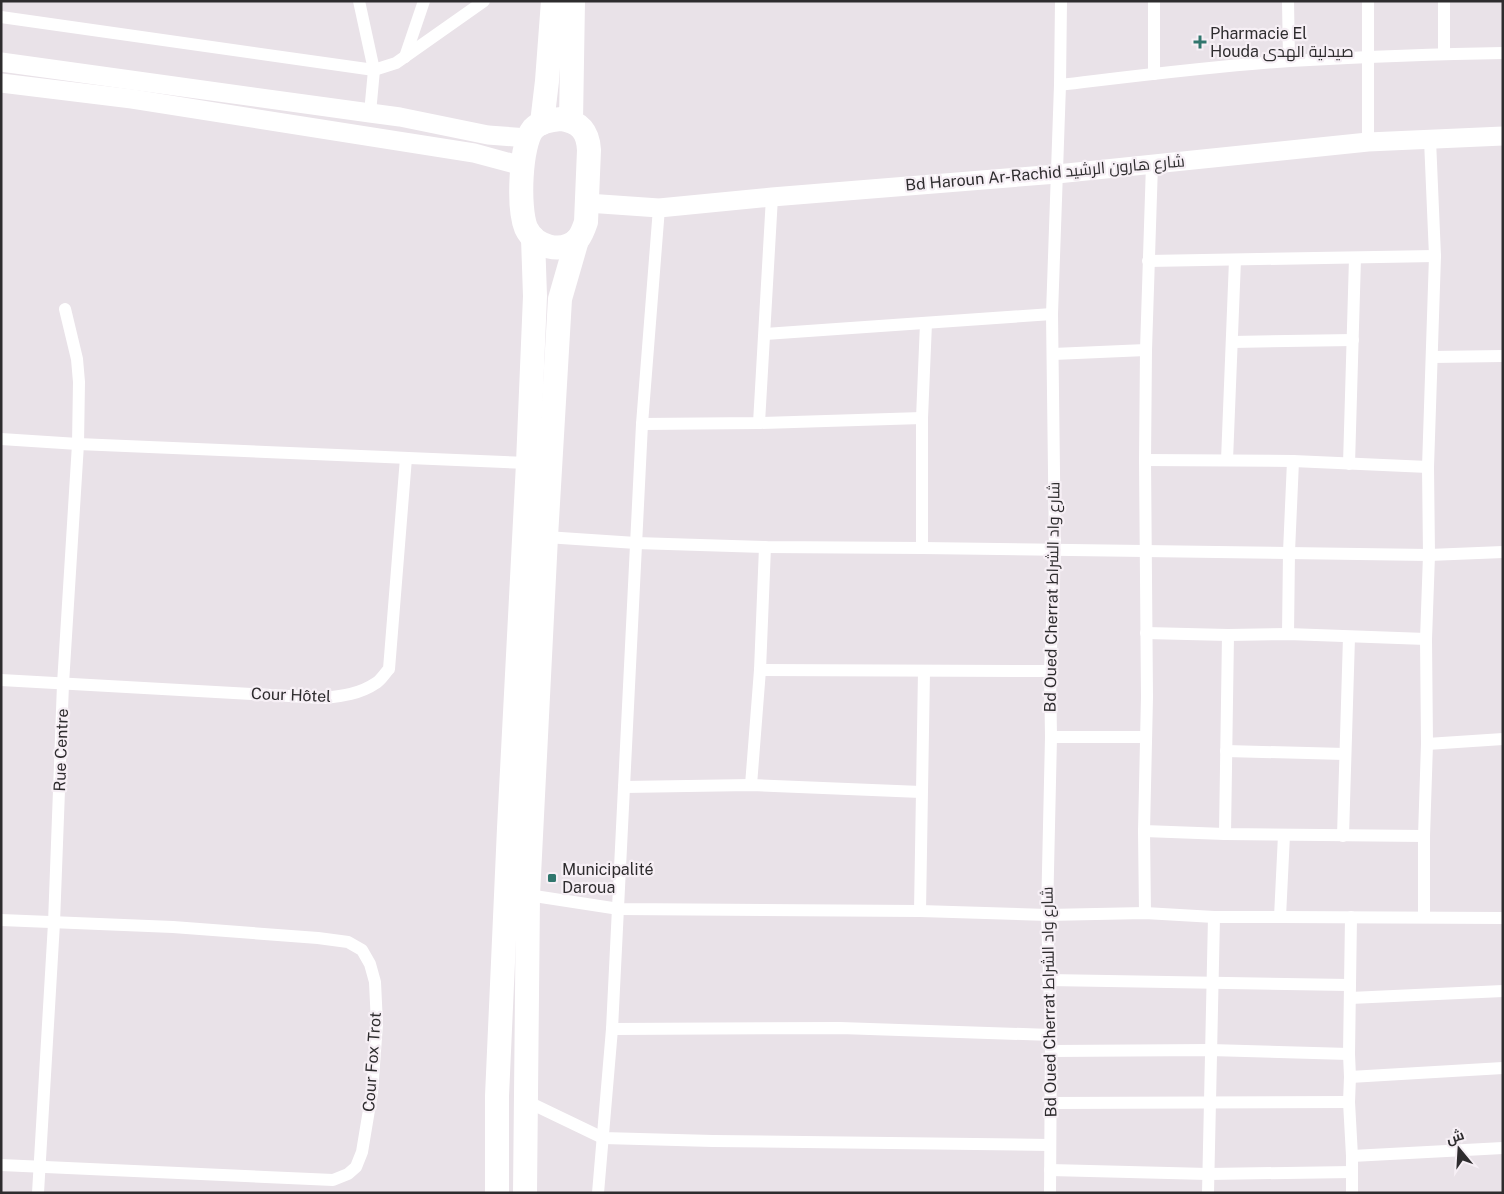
<svg xmlns="http://www.w3.org/2000/svg" width="1504" height="1194" font-family="'Public Sans',Cairo,sans-serif">
<rect width="100%" height="100%" fill="#e9e2e8"/>
<g fill="none" stroke-linecap="round" stroke-linejoin="round">
<g stroke="#fff" stroke-width="12">
<polyline points="359,1 374,70 370,113"/>
<polyline points="1154,1 1154,74"/>
<polyline points="1288,1 1289,61"/>
<polyline points="1368,1 1368,142"/>
<polyline points="1,17 374,70 396,63 484,1"/>
<polyline points="1444,54 1444,1"/>
<polyline points="405,57 424,1"/>
<path d="M1060,85C1136,76 1213,66 1290,61C1361,57 1432,54 1503,53"/>
<polyline points="1148,261 1435,256"/>
<polyline points="765,334 1052,314"/>
<polyline points="1232,342 1353,340"/>
<polyline points="1053,354 1146,350"/>
<polyline points="1432,357 1503,356"/>
<polyline points="759,423 772,197"/>
<polyline points="642,424 759,423 922,418"/>
<polyline points="1,439 78,444 528,463"/>
<polyline points="1145,460 1293,461 1428,467"/>
<polyline points="1227,460 1235,260"/>
<polyline points="1349,464 1355,258"/>
<polyline points="546,537 636,543 765,547 922,548 1429,555 1503,552"/>
<polyline points="922,548 922,418 926,323"/>
<polyline points="1146,633 1228,635 1288,634 1426,639"/>
<polyline points="1288,634 1289,552 1293,461"/>
<polyline points="760,670 1050,671"/>
<path d="M1,680L324,698C342,696 360,694 376,683C381,680 385,673 389,669L406,458"/>
<polyline points="1051,737 1146,737"/>
<polyline points="1427,744 1503,739"/>
<polyline points="1226,751 1345,754"/>
<polyline points="751,785 760,670 765,547"/>
<polyline points="624,787 751,785 921,792"/>
<polyline points="1144,831 1225,834 1424,836"/>
<polyline points="1225,834 1228,635"/>
<polyline points="1343,836 1349,637"/>
<polyline points="528,895 619,909 920,911 1047,915 1145,913 1214,917 1280,917 1503,918"/>
<polyline points="920,911 924,671"/>
<polyline points="1145,913 1144,831 1147,697 1145,460 1146,350 1152,164"/>
<polyline points="1280,917 1284,835"/>
<polyline points="1351,917 1349,1054 1350,1077 1349,1102 1352,1156 1352,1193"/>
<polyline points="1424,917 1424,836 1427,744 1426,639 1429,555 1428,467 1435,256 1430,140"/>
<polyline points="1,920 173,927 318,938 348,942 362,950 370,964 375,982 377,1024 372,1092 362,1152 356,1167 348,1174 333,1180 1,1165"/>
<polyline points="1048,980 1349,985"/>
<polyline points="1350,998 1503,991"/>
<polyline points="612,1029 840,1028 1051,1035"/>
<polyline points="1051,1051 1210,1050 1349,1054"/>
<polyline points="1350,1077 1503,1068"/>
<polyline points="526,1101 603,1138 713,1141 1050,1145"/>
<polyline points="1051,1103 1349,1102"/>
<polyline points="1352,1156 1503,1148"/>
<polyline points="1050,1170 1208,1174 1352,1172"/>
<polyline points="38,1193 54,923 63,684 78,444 79,382 77,359 65,309"/>
<polyline points="598,1193 612,1029 642,424 659,208"/>
<polyline points="1050,1193 1051,1035 1047,915 1051,737 1050,671 1055,550 1052,314 1060,85 1061,1"/>
<polyline points="1208,1193 1214,917"/>
</g>
<g stroke="#fff" stroke-width="19">
<polyline points="1,62 370,113 400,117 488,135 528,138"/>
<polyline points="1,83 132,99 474,153 522,166"/>
<polyline points="587,203 659,208 772,197 1057,174 1368,142 1503,136"/>
</g>
<g stroke="#fff" stroke-width="24">
<path d="M561,119C580,122 588,131 589,150L586,222C584,228 582,234 578,239C562,255 535,247 526,228C518,208 520,145 533,129C540,121 552,120 561,119Z"/>
<polyline points="571,121 573,1"/>
<polyline points="542,123 547,81 553,1"/>
<polyline points="497,1193 497,1096 509,828 528,463 535,296 533,238"/>
<polyline points="525,1193 528,895 546,537 560,299 577,240"/>
</g>
</g>
<g fill="#30766d" stroke="#f6eff5" stroke-width="2">
<path d="M1197.5 34.5h5v5h5v5h-5v5h-5v-5h-5v-5h5z"/>
<rect x="547" y="873" width="10" height="10" rx="2.5"/>
</g>
<g text-anchor="middle" dominant-baseline="central" stroke-width="4.5" stroke-linejoin="round" paint-order="stroke">
<g font-size="16" fill="#2e2c2e" stroke="#f6eff5" text-anchor="start">
<text x="1210" y="33">Pharmacie El<tspan x="1210" dy="18">Houda صيدلية الهدى</tspan></text>
<text x="562" y="869">Municipalité<tspan x="562" dy="18">Daroua</tspan></text>
</g>
<g font-size="16" fill="#2e2c2e" stroke="#f6eff5">
<text transform="translate(1045 173) rotate(-5)">Bd Haroun Ar-Rachid شارع هارون الرشيد</text>
<text transform="translate(1052 597) rotate(-89)">Bd Oued Cherrat شارع واد الشراط</text>
<text transform="translate(291 695) rotate(2)">Cour Hôtel</text>
<text transform="translate(61 750) rotate(-88)">Rue Centre</text>
<text transform="translate(1049 1002) rotate(-91)">Bd Oued Cherrat شارع واد الشراط</text>
<text transform="translate(372 1062) rotate(-86)">Cour Fox Trot</text>
</g>
</g>
<rect width="1504" height="1194" fill="none" stroke="#2e2c2e" stroke-width="5"/>
<g transform="translate(1459 1149) rotate(342)" stroke="#f6eff5" stroke-width="4" paint-order="stroke">
<path d="M0-4L9 19L0 12L-9 19Z" fill="#2e2c2e"/>
<text y="-8" font-size="14" font-weight="bold" text-anchor="middle" fill="#2e2c2e">ش</text>
</g>
</svg>
